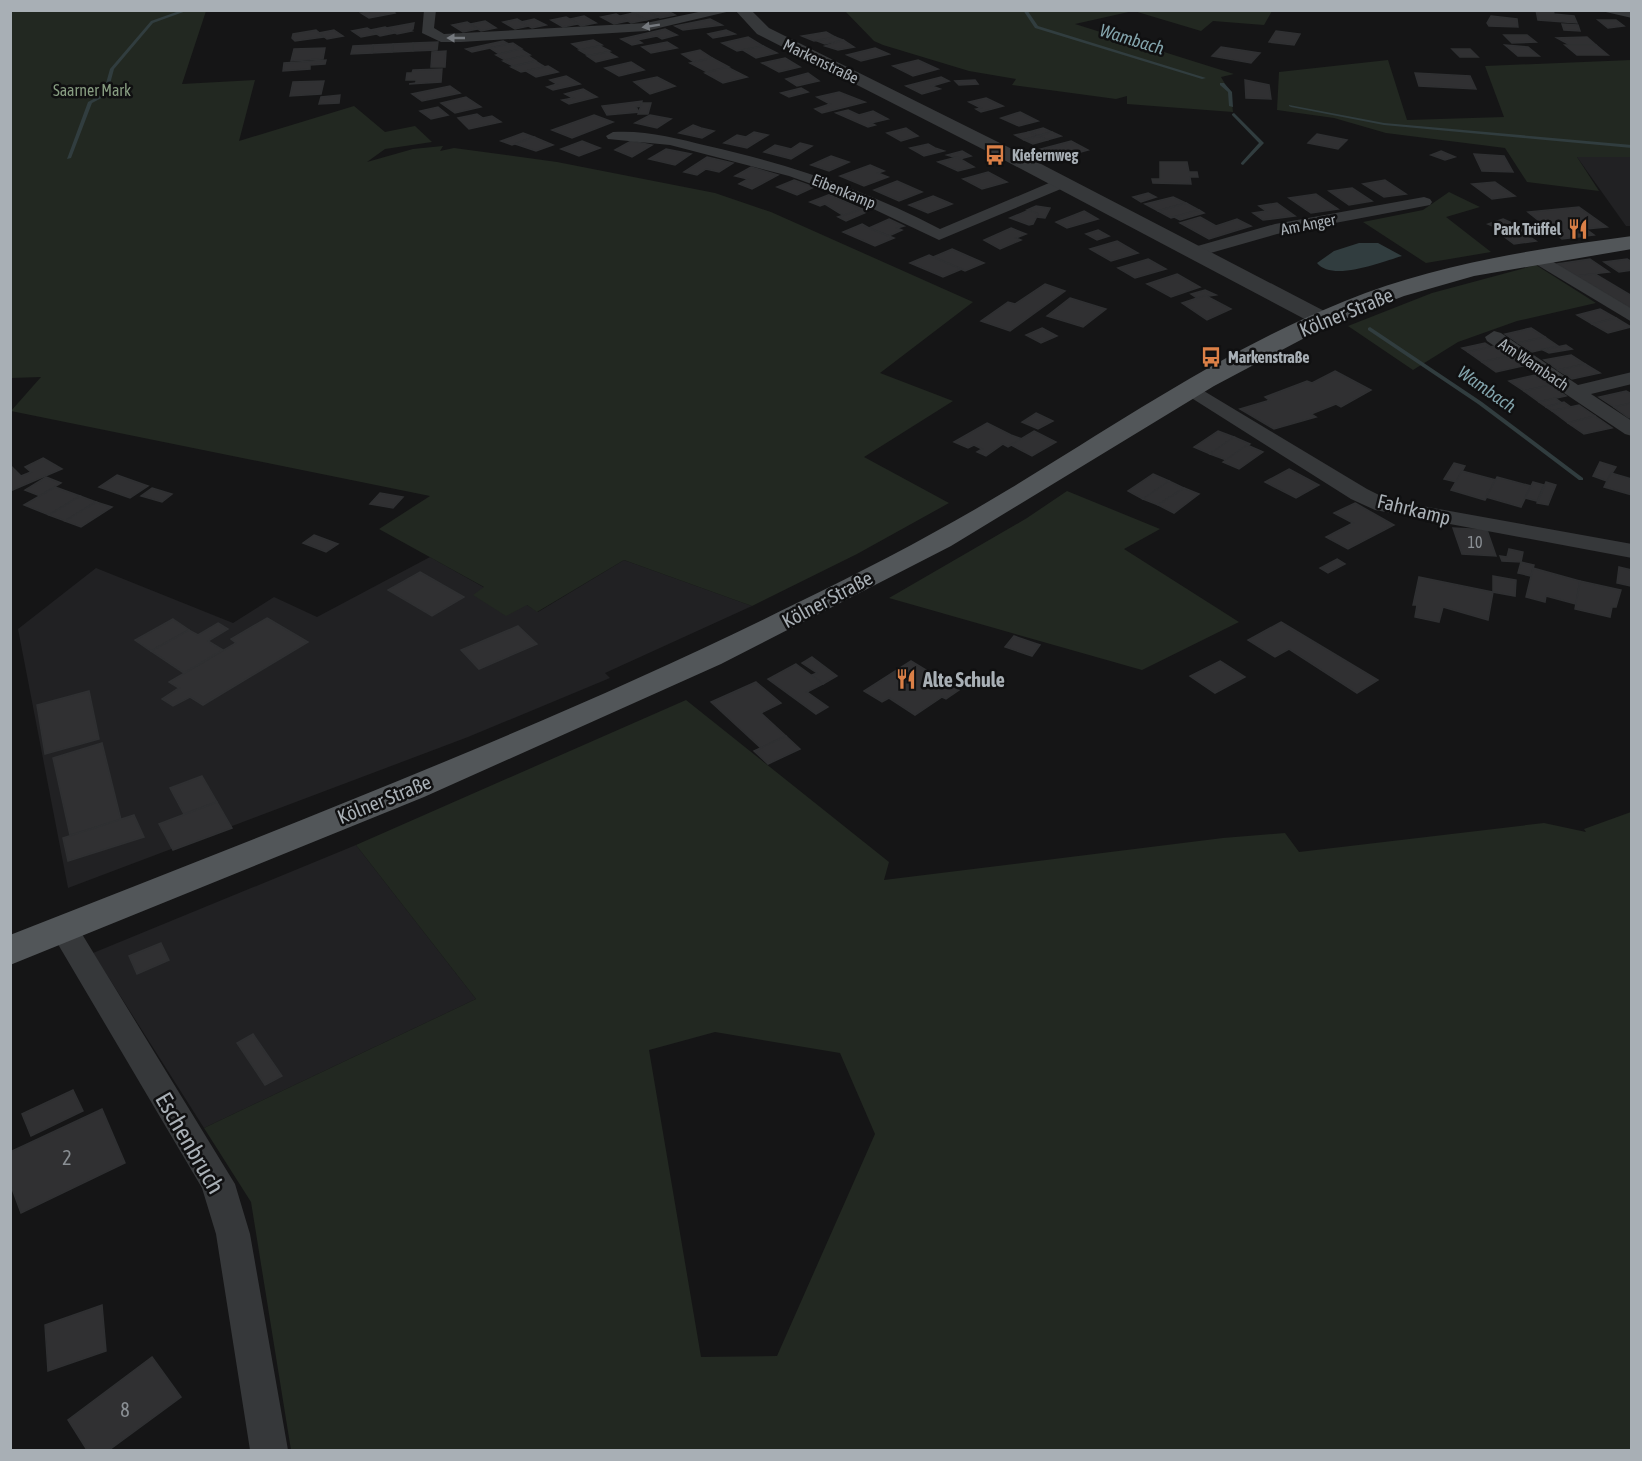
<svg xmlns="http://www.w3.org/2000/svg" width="1642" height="1461" font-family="'Asap Condensed',sans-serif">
<rect width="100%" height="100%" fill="#151516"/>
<g fill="#212123">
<polygon points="1577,157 1631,157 1631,226 1626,226"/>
<polygon points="430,557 485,588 474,595 527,605 538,612 624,560 752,606 605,673 610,678 468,737 68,888 18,629 96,568 233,623 274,597 317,617"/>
<polygon points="356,845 476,999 204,1128 93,953"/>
</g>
<g fill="#222821" fill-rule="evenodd">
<polygon points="11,10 206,11 182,84 255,80 239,141 354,106 385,132 415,126 432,142 385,149 367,162 413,149 443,146 440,151 454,148 557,162 715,193 771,212 973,302 880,373 953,401 864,457 949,503 857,554 752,606 624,560 537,612 527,605 506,616 473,595 484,587 379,529 430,496 11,411 41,377 11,378"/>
<polygon points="845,11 1133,11 1075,24 1234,74 1221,77 1231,94 1233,112 1127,104 1127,96 1116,99 1012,85 1016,79 969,71 883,45 874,41"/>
<polygon points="1134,11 1272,10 1272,11 1264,25 1213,21 1201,31"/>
<polygon points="1388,60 1407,120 1504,117 1485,66 1631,60 1631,157 1577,157 1599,191 1527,182 1505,148 1386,133 1334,118 1277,110 1279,72"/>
<polygon points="1449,192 1480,207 1446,217 1491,252 1426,263 1363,222 1423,210"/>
<polygon points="1536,265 1596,303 1517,321 1458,342 1413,370 1348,326 1432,293"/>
<polygon points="1067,491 1160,529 1124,549 1239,622 1142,670 889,598 1027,518"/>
<path d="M686,700L889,862L884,880L1223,838L1285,833L1299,852L1544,823L1586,832L1584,829L1631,812V1450H291L251,1202L204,1128L476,999L356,845ZM715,1032L840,1053L875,1134L777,1356L701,1357L649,1050Z"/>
</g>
<path fill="#313d3f" d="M1359,243H1378L1402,256C1382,262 1332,282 1317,263L1334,251Z"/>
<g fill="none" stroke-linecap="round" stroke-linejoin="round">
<g fill="#313d3f" fill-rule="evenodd">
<polygon points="182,10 189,10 153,23 114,69 107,95 92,103 71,158 67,159 88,102 103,94 110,69 151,21"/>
<polygon points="1023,10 1027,10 1038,26 1206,78 1202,79 1035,28"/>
<polygon points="1220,83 1224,83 1232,92 1233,107 1229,106 1228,92 1220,85"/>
<polygon points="1289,105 1384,123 1632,145 1632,148 1384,125 1291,107 1289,106"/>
<polygon points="1234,113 1264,143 1243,165 1241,164 1241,163 1259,143 1232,115 1232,114"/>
<polygon points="1370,327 1482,402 1583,478 1583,480 1579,480 1478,404 1368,330 1368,328"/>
</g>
</g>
<g fill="#303032" stroke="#2f3032" stroke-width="1.5">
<polygon points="369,10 392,10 395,13 369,18 361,13 371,12"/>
<polygon points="666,10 675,15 660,18 648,12"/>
<polygon points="1536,10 1553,10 1554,14 1574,16 1577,23 1538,20"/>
<polygon points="646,11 648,12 659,17 646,20 633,13"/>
<polygon points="633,13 646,20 631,23 620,16"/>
<polygon points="616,14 628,21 614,24 601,17"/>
<polygon points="584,16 596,23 581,26 570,19"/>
<polygon points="1491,16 1517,19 1518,27 1489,26 1487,23"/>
<polygon points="566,17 578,24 563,27 551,20"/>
<polygon points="517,19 529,26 515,29 503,22"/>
<polygon points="534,19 546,25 532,28 521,22"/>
<polygon points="710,19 722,25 683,30 675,26"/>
<polygon points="1598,20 1616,20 1624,26 1608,28"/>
<polygon points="485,21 496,28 481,31 470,24"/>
<polygon points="467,22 478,29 463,32 452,25"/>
<polygon points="414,23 413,29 410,30 412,31 397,34 387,28"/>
<polygon points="1562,24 1578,25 1580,31 1564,30"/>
<polygon points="385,27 395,33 380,36 370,30"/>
<polygon points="367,28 377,34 361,37 352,31"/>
<polygon points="665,29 677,35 662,39 657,36 637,40 642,43 632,45 621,39"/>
<polygon points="316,30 324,37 295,41 292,38 293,34"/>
<polygon points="334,30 343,36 327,39 319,33"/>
<polygon points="726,30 735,34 713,38 708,34"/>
<polygon points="1276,31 1300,34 1294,45 1269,42"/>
<polygon points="826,32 835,37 814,41 802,36"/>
<polygon points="1504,35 1527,35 1536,42 1512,43"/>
<polygon points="748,37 763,46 737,51 722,43"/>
<polygon points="835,37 843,40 825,44 817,41"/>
<polygon points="1587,37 1596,45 1570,45 1557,38"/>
<polygon points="593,40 602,45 581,50 572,44"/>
<polygon points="843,40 854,47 838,50 825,46"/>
<polygon points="503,41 509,44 472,52 466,49"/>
<polygon points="438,42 437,50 413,51 413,43"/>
<polygon points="667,42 677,48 651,53 642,47"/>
<polygon points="413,43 413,51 392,52 393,44"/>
<polygon points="513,43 522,49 499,54 490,48"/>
<polygon points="393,44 392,52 372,53 373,45"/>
<polygon points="373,45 372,53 351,54 353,46"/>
<polygon points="1505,45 1528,47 1539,56 1518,56"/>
<polygon points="1565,45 1596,45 1608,55 1577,55"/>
<polygon points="600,46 610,51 589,56 579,50"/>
<polygon points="763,46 777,53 756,58 743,50"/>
<polygon points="1221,47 1260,53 1251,63 1212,56"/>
<polygon points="325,48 323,59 291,61 294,49"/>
<polygon points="875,48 889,54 861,61 847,55"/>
<polygon points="520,49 530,55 505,60 496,55"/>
<polygon points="1452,49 1470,49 1478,57 1460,57"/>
<polygon points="700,50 712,58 694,62 682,54"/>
<polygon points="446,51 445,67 431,67 432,52"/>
<polygon points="608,52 617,57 596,62 587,56"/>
<polygon points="527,55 536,61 513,66 503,61"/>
<polygon points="712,58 729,67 707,72 690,63"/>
<polygon points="785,58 800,67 779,72 762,63"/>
<polygon points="326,60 325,64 310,65 310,69 283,71 284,63"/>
<polygon points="918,60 938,69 913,76 893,66"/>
<polygon points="535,61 545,67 521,72 511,67"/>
<polygon points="631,62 644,70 619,76 605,68"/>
<polygon points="548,66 558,72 536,77 526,71"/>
<polygon points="727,67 747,77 723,83 705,73"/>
<polygon points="442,69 441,82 409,84 416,83 416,80 406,80 407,73 412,73 413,70"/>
<polygon points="808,73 819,81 797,86 786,79"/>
<polygon points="1415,73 1470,76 1476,89 1419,86"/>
<polygon points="566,76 580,84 553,90 547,87 557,84 550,80"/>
<polygon points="657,77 675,86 650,94 634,82"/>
<polygon points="941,77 949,81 932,86 940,89 922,94 906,86"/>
<polygon points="975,80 978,84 959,85 955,81"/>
<polygon points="1245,80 1269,85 1271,99 1246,98"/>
<polygon points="324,81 321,94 290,96 293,82"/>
<polygon points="450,86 460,93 422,101 412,94"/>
<polygon points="801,88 808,92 789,97 781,93"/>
<polygon points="583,89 597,97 569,104 562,100 573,98 565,94"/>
<polygon points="839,92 865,102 822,113 815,109 830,104 817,97"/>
<polygon points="340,95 339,103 319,104 321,97"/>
<polygon points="466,97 481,107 455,113 441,103"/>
<polygon points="986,98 1003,106 981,112 976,109 981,108 969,102"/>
<polygon points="642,101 641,106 636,107 639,112 607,115 602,106"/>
<polygon points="642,103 651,103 648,114 638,114"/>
<polygon points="438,107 448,115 431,119 420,111"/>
<polygon points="848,110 859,115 873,111 888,119 871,123 875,125 868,127 836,113"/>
<polygon points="1020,112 1038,121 1019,126 1001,118"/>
<polygon points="477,114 483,118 492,116 501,122 469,129 458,118"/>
<polygon points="594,115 613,122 572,138 552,130"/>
<polygon points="650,115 671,119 657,128 635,123"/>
<polygon points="693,125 701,128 714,131 702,138 679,133"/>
<polygon points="906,128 918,136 901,141 887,133"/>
<polygon points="1043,128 1052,132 1038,136 1029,132"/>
<polygon points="754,132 768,135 747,148 724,143 737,135 746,137"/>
<polygon points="1029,132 1038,136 1024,140 1015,135"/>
<polygon points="1052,132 1061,136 1047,140 1038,136"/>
<polygon points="523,133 534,137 512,145 501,141"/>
<polygon points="1317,134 1347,140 1338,149 1308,143"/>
<polygon points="1038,136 1047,140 1033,144 1024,140"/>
<polygon points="534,137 553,145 536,151 515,144"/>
<polygon points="582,141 600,148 579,156 561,149"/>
<polygon points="631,141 652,145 632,157 615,150"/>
<polygon points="1071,141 1088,150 1059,158 1041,149"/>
<polygon points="800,143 812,146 791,159 764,152 775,145 791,149"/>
<polygon points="928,144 935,148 944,151 924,156 910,148"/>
<polygon points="666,149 691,154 675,165 649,159"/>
<polygon points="962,151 971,156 960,159 947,155"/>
<polygon points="1441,151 1455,157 1445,160 1431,155"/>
<polygon points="1474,154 1504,156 1513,172 1482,171"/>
<polygon points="831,156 849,162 829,171 811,165"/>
<polygon points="707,157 733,163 719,172 706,169 697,175 684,172"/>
<polygon points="957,157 974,167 958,171 938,162"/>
<polygon points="1160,162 1187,162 1189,172 1197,172 1198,177 1190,177 1191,184 1153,183 1152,179 1160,179"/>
<polygon points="870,165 884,171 878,173 888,177 864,186 840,176"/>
<polygon points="751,167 778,175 752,189 739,184 748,179 735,176"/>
<polygon points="988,172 1007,182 982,189 963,179"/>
<polygon points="794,180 814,187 797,195 777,187"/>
<polygon points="1385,180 1406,194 1384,197 1363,184"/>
<polygon points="897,181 922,192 899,201 874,190"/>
<polygon points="1495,182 1515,196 1492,199 1472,184"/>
<polygon points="1352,188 1372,201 1349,205 1329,191"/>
<polygon points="1148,193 1156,197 1141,202 1133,197"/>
<polygon points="831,194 830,195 862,209 844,216 825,204 820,206 810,202"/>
<polygon points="1316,194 1338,209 1311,213 1289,198"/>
<polygon points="933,196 952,204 928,213 909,205"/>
<polygon points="1173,197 1186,203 1158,211 1145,204"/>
<polygon points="1186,203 1199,210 1171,218 1158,211"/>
<polygon points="1277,203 1295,216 1263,220 1253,213 1266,211 1259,206"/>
<polygon points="1036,206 1050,208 1045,218 1037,217 1038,214 1027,210"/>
<polygon points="1579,207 1607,227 1586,229 1594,235 1562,239 1528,212"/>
<polygon points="862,209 867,212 846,221 838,217"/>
<polygon points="1029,210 1038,214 1033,224 1029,225 1010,218"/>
<polygon points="1199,210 1204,213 1180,220 1174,217"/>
<polygon points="1084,211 1098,219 1067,228 1056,222"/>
<polygon points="1200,217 1216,226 1237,219 1251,226 1209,239 1180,223"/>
<polygon points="889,219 904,226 897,228 902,230 889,236 869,228"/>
<polygon points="1503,219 1530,231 1511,234 1488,224"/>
<polygon points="862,224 869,228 894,238 875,246 843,232"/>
<polygon points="1011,228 1026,234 1016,238 1021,240 1000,249 984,240"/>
<polygon points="1098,230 1109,236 1097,240 1086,234"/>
<polygon points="1524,233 1536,241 1514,244 1502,235"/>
<polygon points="1117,241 1138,253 1111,261 1090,249"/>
<polygon points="952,249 984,263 965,271 933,257"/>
<polygon points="929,255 933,257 962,269 943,277 910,263"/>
<polygon points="1148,259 1166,269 1135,278 1118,268"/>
<polygon points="1590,259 1609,272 1576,276 1557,264"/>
<polygon points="1627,259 1632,262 1632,270 1619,272 1604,262"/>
<polygon points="1177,274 1200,287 1171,297 1147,284"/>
<polygon points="1595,274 1632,296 1632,309 1576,276"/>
<polygon points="1045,284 1065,291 1010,331 981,321 1008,302 1015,304"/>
<polygon points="1205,290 1216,295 1197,298 1191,294"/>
<polygon points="1206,295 1210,298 1231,309 1207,320 1182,303"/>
<polygon points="1070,298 1106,309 1083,327 1047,316"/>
<polygon points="1600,309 1616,318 1592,324 1577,315"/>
<polygon points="1616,318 1631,327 1608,333 1592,324"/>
<polygon points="1042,328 1057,336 1041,343 1026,335"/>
<polygon points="1531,328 1545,337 1518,343 1505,334"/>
<polygon points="1545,337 1558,346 1532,352 1518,343"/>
<polygon points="1485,343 1491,347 1468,352 1462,348"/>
<polygon points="1566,345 1572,349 1549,353 1543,350"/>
<polygon points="1494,346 1508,356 1482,362 1468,352"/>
<polygon points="1571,355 1585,364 1558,370 1544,360"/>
<polygon points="1508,356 1523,366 1496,372 1482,362"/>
<polygon points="1585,364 1600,373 1572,379 1558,370"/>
<polygon points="1335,371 1371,390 1341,407 1336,404 1311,414 1316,417 1274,429 1240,409 1267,401 1269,400 1265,397 1307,381 1312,383"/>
<polygon points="1535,375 1550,385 1524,391 1509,381"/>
<polygon points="1550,385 1566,396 1539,402 1524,391"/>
<polygon points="1626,391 1632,394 1632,403 1614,407 1599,397"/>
<polygon points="1555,398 1562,403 1546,407 1539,402"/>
<polygon points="1564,402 1571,407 1552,411 1546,407"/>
<polygon points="1632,403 1632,417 1629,418 1614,407"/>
<polygon points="1579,405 1595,416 1568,423 1552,411"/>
<polygon points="1036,413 1053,421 1038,429 1022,422"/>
<polygon points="1595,416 1612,428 1584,434 1568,423"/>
<polygon points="987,423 1011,435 1022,439 1008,447 1003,444 986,456 977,452 982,449 974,445 968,448 954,442"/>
<polygon points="1034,431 1056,442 1032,456 1011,445"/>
<polygon points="1218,431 1234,437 1210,454 1194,447"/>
<polygon points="1234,437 1250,444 1226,460 1210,454"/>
<polygon points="1247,445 1263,452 1239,469 1223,462"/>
<polygon points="43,458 62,469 10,491 10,465 21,476 31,472 25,467"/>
<polygon points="1600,462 1616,467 1607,481 1593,476"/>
<polygon points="1454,463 1465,466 1456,482 1444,479"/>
<polygon points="1289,469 1319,485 1296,498 1265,482"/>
<polygon points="1462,471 1496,480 1485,500 1451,490"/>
<polygon points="1611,473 1632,479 1632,495 1604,487"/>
<polygon points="1153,474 1169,481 1143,499 1128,491"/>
<polygon points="117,475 148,486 130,498 99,487"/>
<polygon points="46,477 61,483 40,496 25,490"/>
<polygon points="1497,477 1531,486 1521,507 1486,497"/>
<polygon points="1169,481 1184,488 1158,505 1143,499"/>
<polygon points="1533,482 1544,485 1537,501 1525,498"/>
<polygon points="1546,482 1556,485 1548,505 1537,503"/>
<polygon points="55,487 80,496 49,515 24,505"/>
<polygon points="152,488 172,494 162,502 141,496"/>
<polygon points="1184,488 1199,494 1174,513 1158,505"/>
<polygon points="380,493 403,497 393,508 370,504"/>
<polygon points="80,496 96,502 65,521 49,515"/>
<polygon points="96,502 112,507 81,527 65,521"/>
<polygon points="1355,503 1394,525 1348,549 1326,537 1353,523 1334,513"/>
<polygon points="1453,528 1487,530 1496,556 1462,554"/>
<polygon points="314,535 338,544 326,552 303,543"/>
<polygon points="1509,549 1523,552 1521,562 1502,561 1500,556 1507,557"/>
<polygon points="1337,559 1345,564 1328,573 1320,568"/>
<polygon points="1521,562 1534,565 1531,576 1518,573"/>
<polygon points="1619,567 1632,570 1631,586 1617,583"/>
<polygon points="1533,568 1580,581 1576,604 1546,596 1545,602 1526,597"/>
<polygon points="420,572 464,597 432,616 388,590"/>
<polygon points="1493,576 1516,580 1515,596 1493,592"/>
<polygon points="1419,577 1493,592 1488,620 1443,607 1439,622 1415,617 1417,605 1413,605"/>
<polygon points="1580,581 1621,590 1616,607 1612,607 1610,617 1575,609"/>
<polygon points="267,618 308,642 203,705 190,697 173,706 162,699 179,688 169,682 236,643 231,639"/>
<polygon points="173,619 189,630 151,651 135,640"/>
<polygon points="1281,622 1378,680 1357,693 1289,649 1275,657 1248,640"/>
<polygon points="218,623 228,629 208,641 223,650 184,673 151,651 189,630 198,635"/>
<polygon points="518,626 537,644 479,669 461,650"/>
<polygon points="1014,636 1040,645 1032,656 1005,647"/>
<polygon points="812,657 837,676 823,684 812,675 817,673 802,663"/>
<polygon points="911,661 959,690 946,699 942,697 915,715 889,698 882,702 864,691"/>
<polygon points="1220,661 1245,677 1215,693 1190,676"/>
<polygon points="796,664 823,684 807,692 828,707 816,714 768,679"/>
<polygon points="756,682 781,703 761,713 786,736 761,748 711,702"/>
<polygon points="89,691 99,739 45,754 37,705"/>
<polygon points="786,736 800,749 768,764 754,751"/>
<polygon points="102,743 121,820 70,835 53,758"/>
<polygon points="202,776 217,802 184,814 170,788"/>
<polygon points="217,802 232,828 173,850 159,824"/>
<polygon points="134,815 144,837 68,861 63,838"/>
<polygon points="161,943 169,960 137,974 129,956"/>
<polygon points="253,1034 282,1076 265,1085 237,1043"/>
<polygon points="73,1090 83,1111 31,1136 22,1114"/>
<polygon points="102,1109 125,1163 21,1213 10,1183 10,1152"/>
<polygon points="102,1305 106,1351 48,1371 45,1325"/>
<polygon points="152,1357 181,1397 109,1450 87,1450 68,1420"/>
</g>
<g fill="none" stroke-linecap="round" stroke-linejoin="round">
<g fill="#36383a" fill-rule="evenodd">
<polygon points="424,10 436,10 434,28 444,34 646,23 708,10 735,10 646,31 461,42 441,42 422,33"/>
<polygon points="1597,10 1632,10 1632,18"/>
<path d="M613,132C646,130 676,138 708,146C789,164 866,190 940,229L1056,180L1062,178L1070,183L1068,186L939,240L848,197L789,176L670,145L608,139L606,136Z"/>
<polygon points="1424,197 1430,199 1432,202 1430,205 1277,234 1193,258 1185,253 1187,249 1275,224"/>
<polygon points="1535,251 1632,309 1632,322 1529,260 1527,256 1529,252"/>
<polygon points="1494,331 1501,333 1578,385 1632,372 1632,384 1591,394 1632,421 1632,436 1625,434 1487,341 1485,337"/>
<polygon points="1189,382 1367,489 1389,500 1632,544 1632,558 1375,510 1351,499 1182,392 1179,388 1182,384"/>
<polygon points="64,918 74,921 235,1184 250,1234 288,1450 250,1450 216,1234 202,1188 49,929 54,921"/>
</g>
<polygon fill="#36383a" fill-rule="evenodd" points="735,10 751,10 769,28 1018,152 1330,314 1333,319 1330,324 1314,324 1004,160 757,34"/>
<path fill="#525659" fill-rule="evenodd" d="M1632,236V249L1474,276L1404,296L1329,325L1214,386L951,546L721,664L424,797L10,965V935C276,830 543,729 799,602C871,567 942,530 1011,488C1120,422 1226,349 1345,301C1436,264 1535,249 1632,236Z"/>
</g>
<defs><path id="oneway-solid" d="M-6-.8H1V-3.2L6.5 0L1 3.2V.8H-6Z" transform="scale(1.5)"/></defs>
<g fill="#75797e">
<use href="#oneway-solid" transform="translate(651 26) rotate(171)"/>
<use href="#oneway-solid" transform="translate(456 38) rotate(180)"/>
</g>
<defs>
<g id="bus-bare" transform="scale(1.62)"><path d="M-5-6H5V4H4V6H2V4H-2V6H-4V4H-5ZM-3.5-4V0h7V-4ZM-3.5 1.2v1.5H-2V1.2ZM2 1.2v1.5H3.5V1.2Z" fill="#db8047" stroke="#101011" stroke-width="2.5" paint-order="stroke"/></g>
<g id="restaurant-bare" transform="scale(1.62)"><path d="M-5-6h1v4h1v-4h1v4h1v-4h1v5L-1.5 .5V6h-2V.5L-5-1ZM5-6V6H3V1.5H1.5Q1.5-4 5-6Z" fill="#db8047" stroke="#101011" stroke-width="2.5" paint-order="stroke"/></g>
</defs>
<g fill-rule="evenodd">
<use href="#bus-bare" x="995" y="155"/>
<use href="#restaurant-bare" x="1578" y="229"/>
<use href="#bus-bare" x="1211" y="357"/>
<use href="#restaurant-bare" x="906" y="679"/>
</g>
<g text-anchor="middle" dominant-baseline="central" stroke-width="5" stroke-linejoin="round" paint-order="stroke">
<g font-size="16" fill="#a8afb5" stroke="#101011">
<text transform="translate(821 61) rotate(26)">Markenstraße</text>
<text transform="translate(844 191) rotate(22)">Eibenkamp</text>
<text transform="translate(1308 224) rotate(-11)">Am Anger</text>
<text transform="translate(1534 364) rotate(34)">Am Wambach</text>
</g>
<g font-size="16" fill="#879d81" stroke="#101011">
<text x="92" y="90">Saarner Mark</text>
</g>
<g font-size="16" font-weight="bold" fill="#a8afb5" stroke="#101011" text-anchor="start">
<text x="1012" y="155">Kiefernweg</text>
<text x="1561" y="229" text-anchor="end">Park Trüffel</text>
<text x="1228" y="357">Markenstraße</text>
</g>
<g font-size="16" fill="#8a8f94">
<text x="1475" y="542">10</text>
</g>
<g font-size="18" font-style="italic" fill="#83a4ac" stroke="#101011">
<text transform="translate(1132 39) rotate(17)">Wambach</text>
<text transform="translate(1487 389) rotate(35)">Wambach</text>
</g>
<g font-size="20" fill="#a8afb5" stroke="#101011">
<text transform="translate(1346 312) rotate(-22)">Kölner Straße</text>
<text transform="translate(1414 509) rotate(14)">Fahrkamp</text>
<text transform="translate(827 599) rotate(-28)">Kölner Straße</text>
<text transform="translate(384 799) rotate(-22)">Kölner Straße</text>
</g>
<g font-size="20" font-weight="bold" fill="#a8afb5" stroke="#101011" text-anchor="start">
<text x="923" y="679">Alte Schule</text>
</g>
<g font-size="20" fill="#8a8f94">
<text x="67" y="1157">2</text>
<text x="125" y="1409">8</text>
</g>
<g font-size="24" fill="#a8afb5" stroke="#101011">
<text transform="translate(190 1143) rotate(60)">Eschenbruch</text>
</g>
</g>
<rect width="1642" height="1461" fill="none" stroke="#a8afb5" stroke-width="24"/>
</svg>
